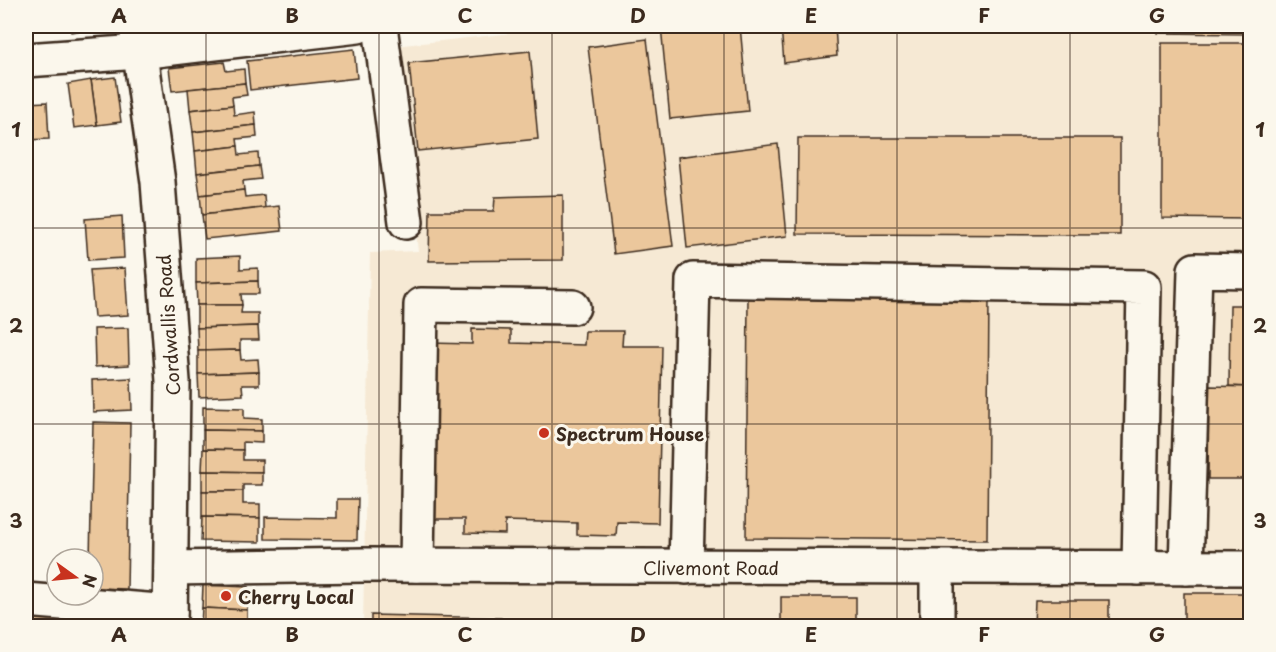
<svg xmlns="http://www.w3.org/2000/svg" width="1276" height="652" font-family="'Playpen Sans',sans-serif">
<rect width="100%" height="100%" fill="#fbf7ec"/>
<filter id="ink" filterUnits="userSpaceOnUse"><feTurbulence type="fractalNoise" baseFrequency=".0167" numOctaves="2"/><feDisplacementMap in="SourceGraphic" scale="12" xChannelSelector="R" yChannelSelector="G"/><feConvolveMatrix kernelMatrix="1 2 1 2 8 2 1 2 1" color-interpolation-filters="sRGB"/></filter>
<g filter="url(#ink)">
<polygon fill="#f6e9d4" points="576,26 1250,26 1250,626 363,626 370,253 418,251 395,46"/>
<g fill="#ebc79c" stroke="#3b2a1e" stroke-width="1.5">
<polygon points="69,26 109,26 71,32"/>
<polygon points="661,26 740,26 748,111 670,119"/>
<polygon points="781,26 835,26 837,56 784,63"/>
<polygon points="1158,26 1250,26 1250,34 1158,33"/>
<polygon points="647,39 673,246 614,254 588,47"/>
<polygon points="1162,43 1250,43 1250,219 1162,218"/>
<polygon points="354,49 357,78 250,90 247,61"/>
<polygon points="530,51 538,139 418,151 409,63"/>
<polygon points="224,62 226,71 244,69 245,83 172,91 169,68"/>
<polygon points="115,77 121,122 97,125 91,80"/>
<polygon points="91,80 97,125 74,128 68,84"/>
<polygon points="245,83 247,95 232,97 233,105 190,110 188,89"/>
<polygon points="47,102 49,139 26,140 26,103"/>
<polygon points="233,105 234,115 255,112 256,125 193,132 190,110"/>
<polygon points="256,125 257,137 237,139 238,146 195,151 193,132"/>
<polygon points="798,138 1120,138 1120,235 797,234"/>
<polygon points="778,144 787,236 687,248 678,157"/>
<polygon points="238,146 239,155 258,153 259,166 197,173 195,151"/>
<polygon points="259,166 261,179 243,181 244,190 200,195 197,173"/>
<polygon points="244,190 245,197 264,195 265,208 202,215 200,195"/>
<polygon points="563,195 563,260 429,261 430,211 494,211 495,197"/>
<polygon points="279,206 282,231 205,239 202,215"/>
<polygon points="122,216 124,258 88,260 85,219"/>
<polygon points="240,256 240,269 258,268 258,281 196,283 196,258"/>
<polygon points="125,268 128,315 94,317 90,270"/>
<polygon points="258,281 259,294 241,294 242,305 197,305 196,283"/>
<polygon points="748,296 989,297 987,540 746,538"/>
<polygon points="197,305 242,305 241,313 258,313 258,326 197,328"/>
<polygon points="1230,305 1250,305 1250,387 1229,386"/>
<polygon points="258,326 259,340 240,340 240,350 198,351 197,328"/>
<polygon points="128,328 129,365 95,367 94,329"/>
<polygon points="472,329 511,330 511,343 584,345 585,331 623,331 622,346 662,346 658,523 617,522 616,536 577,535 577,523 505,521 505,534 465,533 465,519 426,519 430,343 472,344"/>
<polygon points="240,350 241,360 258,359 259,372 198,374 198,351"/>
<polygon points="259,372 259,385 242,385 243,395 199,397 198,374"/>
<polygon points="131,378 132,410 93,412 92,380"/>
<polygon points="1209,386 1250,387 1250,479 1208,479"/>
<polygon points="203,407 244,408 244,418 262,419 262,431 203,430"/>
<polygon points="93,422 130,423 127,589 93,588 93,559 90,559"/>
<polygon points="203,430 262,431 262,443 243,442 243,450 203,449"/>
<polygon points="203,449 243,450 243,460 262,460 262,472 202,471"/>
<polygon points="202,471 262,472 262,485 243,485 243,491 202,491"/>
<polygon points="202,491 243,491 243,504 260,504 260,518 202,517"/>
<polygon points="337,499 358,499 357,540 265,539 265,517 337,518"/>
<polygon points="202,517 260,518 260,542 201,541"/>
<polygon points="203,585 248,587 247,610 202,608"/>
<rect x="1184" y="593" width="66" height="33"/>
<rect x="781" y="597" width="75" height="29"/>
<polygon points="1035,600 1109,600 1109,626 1034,626"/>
<polygon points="202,608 247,610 247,626 201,626"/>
<polygon points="35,611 123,617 122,626 34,626"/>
<polygon points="371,615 501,618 501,626 371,626"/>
<polygon points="624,621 750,622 750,626 624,626"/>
</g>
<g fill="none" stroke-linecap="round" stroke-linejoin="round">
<g stroke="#3b2a1e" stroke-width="38">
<g id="minor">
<polyline points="136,26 158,182 173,381 170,626"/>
<polyline points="380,26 406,222"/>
<polyline points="26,60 139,52 358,26"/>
<polyline points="417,565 421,305 573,307"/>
<polyline points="686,567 693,280 1144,287 1139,568"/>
<polyline points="171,568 364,565 1250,568"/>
<polyline points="1186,568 1195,270 1250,271"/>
<polyline points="937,569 937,626"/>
<polyline points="26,600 170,612"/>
</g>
</g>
<use href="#minor" stroke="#fbf7ec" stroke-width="33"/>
</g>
</g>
<path fill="none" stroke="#3b2a1e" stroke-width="1.5" stroke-opacity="0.55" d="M206,26V626M379,26V626M552,26V626M724,26V626M897,26V626M1070,26V626M26,228H1250M26,424H1250"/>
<g fill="#c8321e" stroke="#fbf7ec" stroke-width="2">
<circle cx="544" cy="433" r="6"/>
<circle cx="226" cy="596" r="6"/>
</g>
<g text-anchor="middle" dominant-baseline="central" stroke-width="6" stroke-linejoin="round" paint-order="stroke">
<g font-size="18" fill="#3b2a1e" stroke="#fbf7ec">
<text transform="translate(168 325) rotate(-94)">Cordwallis Road</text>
<text x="711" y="567">Clivemont Road</text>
</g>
<g font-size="18" font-weight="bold" fill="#3b2a1e" stroke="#fbf7ec" text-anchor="start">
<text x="556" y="433">Spectrum House</text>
<text x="238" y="596">Cherry Local</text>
</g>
</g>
<rect width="1276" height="652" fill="none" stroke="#fbf7ec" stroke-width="66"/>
<g transform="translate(75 577) rotate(105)"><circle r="28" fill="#fbf7ec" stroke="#aea59a" stroke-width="1.5"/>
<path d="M0-4.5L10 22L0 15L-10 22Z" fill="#c8321e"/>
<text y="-9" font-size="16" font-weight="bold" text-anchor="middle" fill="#3b2a1e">N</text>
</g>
<rect x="33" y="33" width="1210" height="586" fill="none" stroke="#3b2a1e" stroke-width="2"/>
<g font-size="20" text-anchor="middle" font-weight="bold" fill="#3b2a1e">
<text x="119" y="23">A</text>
<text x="292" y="23">B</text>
<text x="465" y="23">C</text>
<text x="638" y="23">D</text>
<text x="811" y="23">E</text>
<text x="984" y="23">F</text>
<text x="1157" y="23">G</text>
<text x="16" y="137">1</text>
<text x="1260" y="137">1</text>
<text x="16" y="333">2</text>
<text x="1260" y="333">2</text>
<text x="16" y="528">3</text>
<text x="1260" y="528">3</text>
<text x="119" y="642">A</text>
<text x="292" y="642">B</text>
<text x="465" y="642">C</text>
<text x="638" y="642">D</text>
<text x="811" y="642">E</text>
<text x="984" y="642">F</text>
<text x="1157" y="642">G</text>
</g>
</svg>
